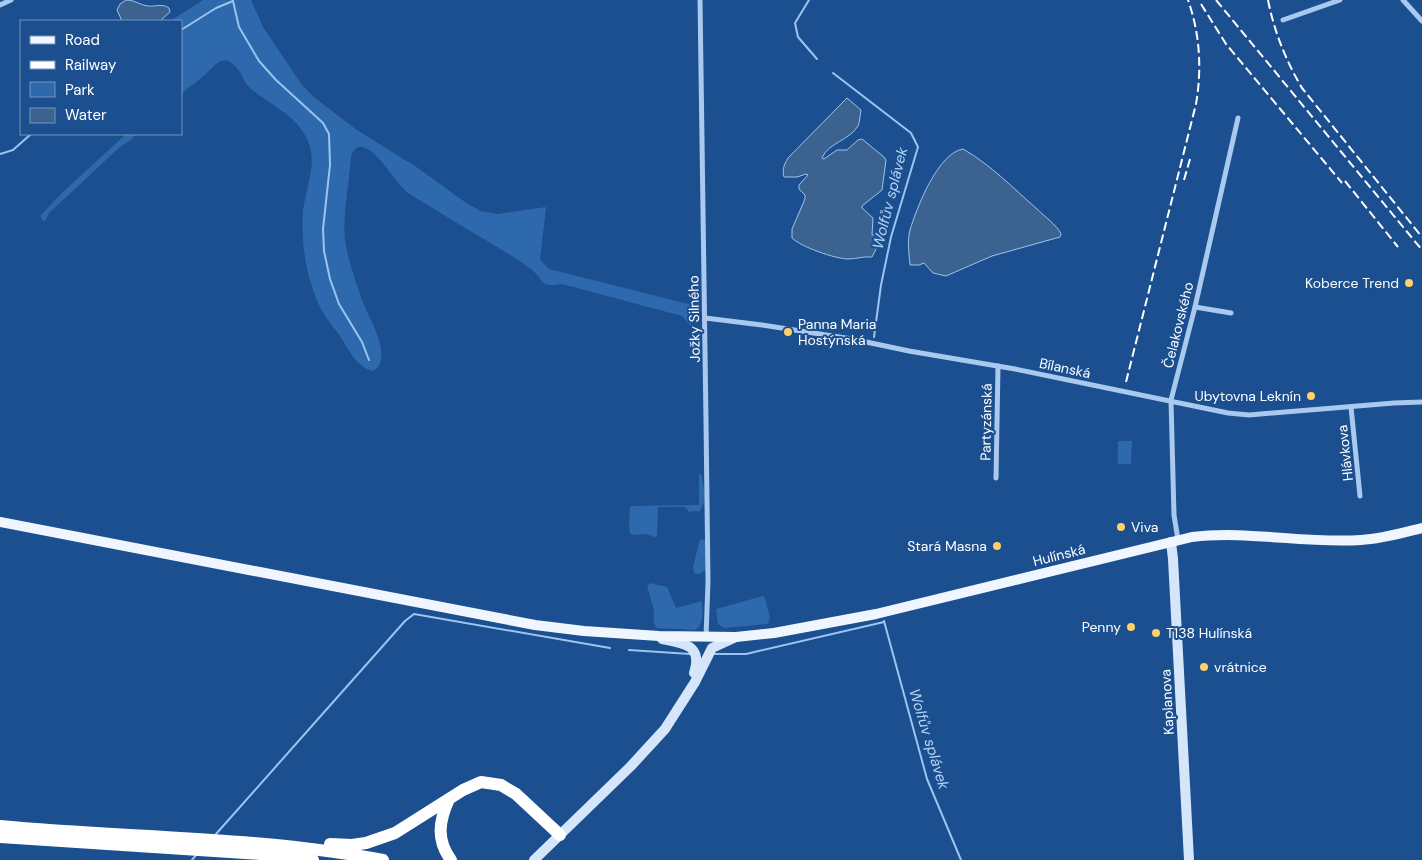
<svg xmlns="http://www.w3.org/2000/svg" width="1422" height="860" font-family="'DM Sans',sans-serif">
<rect width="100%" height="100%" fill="#1b4f8f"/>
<g fill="#2e69ad">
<path d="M203,0H251L263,27L302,85L315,98L357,130L418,168L462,200L480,211L498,214L546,207L540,260L549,269L692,305L691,326L682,316L562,284C538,289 545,278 528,267C497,245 463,228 431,207C423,202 415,198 408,193C395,182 378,151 363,147C355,145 352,152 351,158C349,183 341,224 346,246C350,266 357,286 364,305C370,319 377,330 380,344C382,354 383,366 373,371C356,367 349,350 340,336C333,326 324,316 319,305C306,276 301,244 303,212C305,189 318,164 308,141C297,115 270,105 250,88C243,82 242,72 235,66C222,53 214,66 205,75C198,81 189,87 181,94V21H170Z"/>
<polygon points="126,134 136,134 131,140 121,146 49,213 45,221 43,221 40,216 61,194"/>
<polygon points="1118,441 1132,441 1131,464 1118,464"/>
<path d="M699,474H701C704,486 708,502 699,512L694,511L689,512L685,507H658L657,536L655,537L646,534L633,535L630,534L629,525L630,508L631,506L699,505Z"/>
<polygon points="700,539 705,540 705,570 700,574 694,573 693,567"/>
<path d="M650,583L667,587L676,608L702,601C702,610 705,624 695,630L656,628L654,623V610L647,586Z"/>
<polygon points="763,596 765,598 770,618 768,624 724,628 718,624 716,609"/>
</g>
<g fill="#3c6290" stroke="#9cc4f0">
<path d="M126,0C135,0 140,5 148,6C155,7 162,3 169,8L170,12L160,21H122L117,10L120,4Z"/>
<path d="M847,98L861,110C860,115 860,121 858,126C850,140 828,143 822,158L824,159L837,150H847L858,140L862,139L884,157L886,160L882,190L862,206V208L873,218L872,235L880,234L879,243L872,257C863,256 857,259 848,259C836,259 801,247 792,238V229L805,199V195L799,189V185L808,175L806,174L797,177H784C782,169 784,165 788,158Z"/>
<path d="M963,149C991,165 1013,188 1037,209C1044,216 1057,225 1061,234L1060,237L992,256L946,276L933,273L924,263L919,265H910C909,253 907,241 910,230C917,207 938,153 963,149Z"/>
</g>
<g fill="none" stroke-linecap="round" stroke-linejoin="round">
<g stroke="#9cc4f0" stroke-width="2">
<polyline points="809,0 795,23 798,37 817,59"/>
<polyline points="233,1 239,27 259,61 276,80 323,123 329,134 330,165 323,229 324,251 330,279 339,304 362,342 369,360"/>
<polyline points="181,30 216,8 233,1"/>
<polyline points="833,73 911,133 918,147 891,237 881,285 874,337"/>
<polyline points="0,154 13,150 31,134"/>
<polyline points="884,621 927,779 961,860"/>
<polyline points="629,650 690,654"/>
<polyline points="715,654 746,654 884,622"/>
<polyline points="216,834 405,621 414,614 610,648"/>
<polyline points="192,860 197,854"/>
</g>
<g stroke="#a9c9ee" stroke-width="5">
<polyline points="700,0 706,421 708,582 706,637"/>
<polyline points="1403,0 1422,21"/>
<polyline points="0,5 11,0"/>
<polyline points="1283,20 1340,0"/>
<polyline points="1195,307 1231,313"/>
<polyline points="705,318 762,325 852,339 909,351 1015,369 1228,413 1249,415 1394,403 1422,402"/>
<polyline points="1351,407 1360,496"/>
<polyline points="996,478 998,366"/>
<polyline points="1178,540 1174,515 1171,400 1195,307 1238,118"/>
</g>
<g stroke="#d6e6fa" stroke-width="10">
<polyline points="1171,542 1173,559 1189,860"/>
<path d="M662,639C684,643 703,645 694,673"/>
<polyline points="534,860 631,766 665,729 695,682 712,648 736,637"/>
</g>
<path stroke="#f0f6ff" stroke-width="10" d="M0,522L535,625L584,631L659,636L736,637L774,633L876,614L1192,537C1248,530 1305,544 1361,540C1382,539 1402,533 1422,528"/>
<g stroke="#fff" stroke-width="12">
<path d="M449,799C439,821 436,840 451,860"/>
<path d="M0,826C127,838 257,836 383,860"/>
<polyline points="0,837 260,854 313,860"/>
<polyline points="330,844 352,845 366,843 395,833 463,790 481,782 501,785 516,794 560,835"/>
</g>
<g stroke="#fff" stroke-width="2" stroke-dasharray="9 4" stroke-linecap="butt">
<polyline points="1216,0 1422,250"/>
<path d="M1268,0C1274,31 1286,61 1302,88L1422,237"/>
<polyline points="1201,4 1226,44 1342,183"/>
<polyline points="1184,180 1190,159"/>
<polyline points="1345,181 1398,247"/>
<path d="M1126,382L1196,104C1202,69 1200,34 1188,0"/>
</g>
</g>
<g fill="#ffd166" stroke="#1b4f8f" stroke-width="2">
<circle cx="1409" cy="283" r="5"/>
<circle cx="788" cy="332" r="5"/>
<circle cx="1311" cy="396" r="5"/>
<circle cx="1121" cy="527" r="5"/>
<circle cx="997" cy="546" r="5"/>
<circle cx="1131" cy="627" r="5"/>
<circle cx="1156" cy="633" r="5"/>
<circle cx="1204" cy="667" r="5"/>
</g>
<g text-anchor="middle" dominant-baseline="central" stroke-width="4" stroke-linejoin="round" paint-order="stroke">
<g font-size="14" fill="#fff" stroke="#1b4f8f" text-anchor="end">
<text x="1399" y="283">Koberce Trend</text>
<text x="798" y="324" text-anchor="start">Panna Maria<tspan x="798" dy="16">Hostýnská</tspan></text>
<text x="1301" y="396">Ubytovna Leknín</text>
<text x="1131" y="527" text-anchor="start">Viva</text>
<text x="987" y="546">Stará Masna</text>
<text x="1121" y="627">Penny</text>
<text x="1166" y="633" text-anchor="start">T138 Hulínská</text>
<text x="1214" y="667" text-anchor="start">vrátnice</text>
</g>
<g font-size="14" fill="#fff" stroke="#1b4f8f">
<text transform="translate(694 319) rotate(-91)">Jožky Silného</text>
<text transform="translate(1178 325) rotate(-76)">Čelakovského</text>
<text transform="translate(1065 368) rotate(12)">Bílanská</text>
<text transform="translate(986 422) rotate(-89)">Partyzánská</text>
<text transform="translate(1345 453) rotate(-96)">Hlávkova</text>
<text transform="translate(1059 555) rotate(-14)">Hulínská</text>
<text transform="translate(1167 702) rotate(-93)">Kaplanova</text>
</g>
<g font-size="15" font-style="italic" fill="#b5d3f5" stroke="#1b4f8f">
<text transform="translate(890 198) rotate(-76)">Wolfův splávek</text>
<text transform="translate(929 739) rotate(73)">Wolfův splávek</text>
</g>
</g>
<rect x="20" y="20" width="162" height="115" fill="#1b4f8f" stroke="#7695bc"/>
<rect x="30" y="36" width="25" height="8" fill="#f0f6ff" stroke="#7695bc"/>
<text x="65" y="45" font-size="15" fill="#ffffff">Road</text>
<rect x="30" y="61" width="25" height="8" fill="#ffffff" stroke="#7695bc"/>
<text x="65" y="70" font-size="15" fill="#ffffff">Railway</text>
<rect x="30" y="82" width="25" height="15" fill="#2e69ad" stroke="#7695bc"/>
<text x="65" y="95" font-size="15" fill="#ffffff">Park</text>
<rect x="30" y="108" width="25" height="15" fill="#3c6290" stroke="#7695bc"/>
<text x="65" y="120" font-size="15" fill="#ffffff">Water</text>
</svg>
